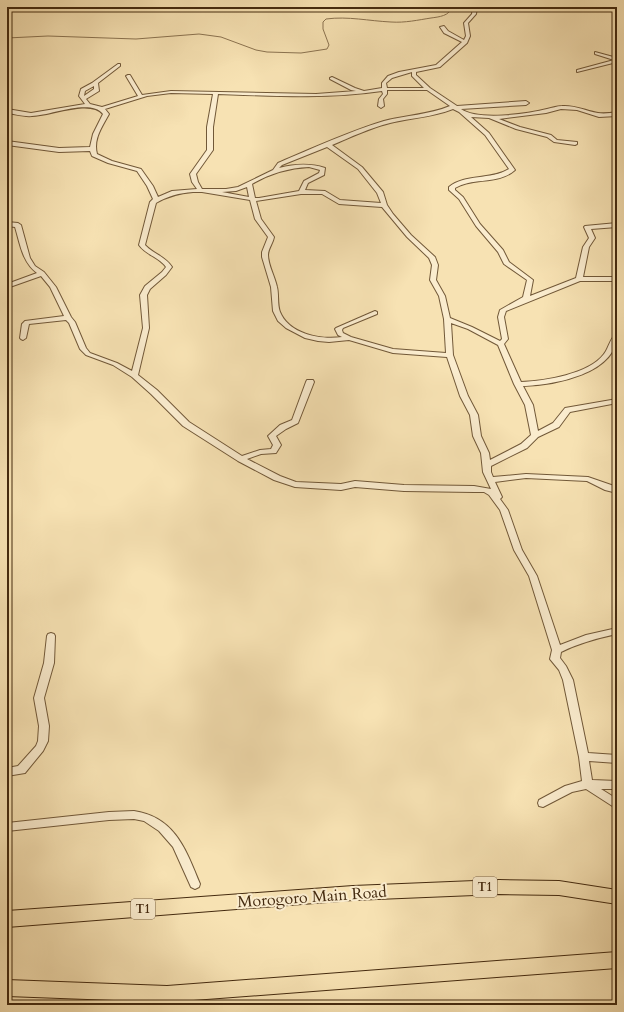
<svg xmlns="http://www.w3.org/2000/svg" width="624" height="1012" font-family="Cardo,serif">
<rect width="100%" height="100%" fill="#f7e2b3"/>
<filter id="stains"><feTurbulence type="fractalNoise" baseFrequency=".005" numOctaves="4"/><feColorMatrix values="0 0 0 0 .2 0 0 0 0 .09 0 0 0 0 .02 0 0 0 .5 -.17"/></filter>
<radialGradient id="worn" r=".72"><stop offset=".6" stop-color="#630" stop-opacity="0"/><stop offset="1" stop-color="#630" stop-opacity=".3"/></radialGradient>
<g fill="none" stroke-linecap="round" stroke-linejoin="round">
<path stroke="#8b7350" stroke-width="1" d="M7,38L48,36L136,39L199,34L221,37L256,50L267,52L301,53L327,49L329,45L323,29V22L326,19C348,16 369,21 391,22C405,23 418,20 431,18C438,17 451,16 451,7"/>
<g stroke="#715838" stroke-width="2">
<g id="minor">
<path d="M473,7H477L476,14L468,23L470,36L467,43L440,67L416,72V75L430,88L457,106L526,101L529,103L526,105L461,109C478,121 527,114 547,109C552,108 557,106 562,106C575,105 586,111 598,113C604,114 611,113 617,112V116L599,117L577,110L561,109L546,113L499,119L520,127L551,135L557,140L577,142V144L575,145L554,142L547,137L516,129L489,118L471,117L489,133L515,170C498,185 473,177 455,188V190L463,197L480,224L503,250L509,262L533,280L530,296L576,278L583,247L589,238L584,227L585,226L617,223V227L591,229L595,238L589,247L583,277H617V281H580L506,311L504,317L508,339L504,344L521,382C545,381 589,374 604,354C609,348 610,337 617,334C617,374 554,385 523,386L533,405L538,431L553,423L565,408L617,399V403L570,412L559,427L538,437L527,448L491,466V472L493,477L526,474L588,477L617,487V493L605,490L587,481L526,478L495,482L502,497L500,499L508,510L522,550L537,576L560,645L586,635L617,628V634C598,638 579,643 561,652L560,658L566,666L573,680L588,753L617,755V763L589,761L592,780L617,781V789H601L617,799V809L586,789L572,792L543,807L539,806L538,803L539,800L565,786L582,781L579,757L563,680L559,670L550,659L552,650L529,576L514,550L500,510L489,495L484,492H474L404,491L355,487L341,490L295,487L274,480L238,461L183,426L151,394L132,377L113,365L86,355L80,349L69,323L66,320L29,324L26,338L23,340L21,339L20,338L22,324L25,321L64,316L50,287L41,276L7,288V284L37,273C22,262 20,243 15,227L7,226V222L18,223L21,225L30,258L35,266L44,272L56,287L71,317L75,322L86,348L90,353L117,363L132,371L143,328L140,295L145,286L162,272L166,267C159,257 146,255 139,245L150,202L153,199L147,186L137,171L108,163L92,156L90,151L59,152L7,145V141L59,148L90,147L93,134L103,114C90,98 50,116 32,116C24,117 15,114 7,113V109L31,113L85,104L79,96L81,89L92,83L118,64H120V66L98,83L99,91L86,99L90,104L102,107L138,96L126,76L128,75H130L142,95L171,91L316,94L356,91L351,90L330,79V78L332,77L355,88L364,91L382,88V83L388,76L399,72L436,65L462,42L444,33L440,27L444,26L448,31L464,40L466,36L464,23L472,14ZM412,72V76L424,88H387L386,83L392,78ZM94,86V89L84,96L85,91ZM387,90H427L450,106C429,115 406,115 384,121C348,132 313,148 278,163L273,170L238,187L226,189H202L198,182L196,174L213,150V127L218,94C273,96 328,99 382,91L383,94L379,99L378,106L381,108L384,106L383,99L387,94ZM171,93L213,94L207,127V150L190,174L192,182L197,189L172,191L158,197L153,186L141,169L112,161L97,154C93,139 102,127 109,114L105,109L147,96ZM453,109L459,112L485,135L509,169C491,180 464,174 449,187V190L459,199L476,226L498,252L504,264L527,280L523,297L500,310L498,317L502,339L500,341L472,327L450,318L445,296L436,280L438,265L435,257L411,235L393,214L387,205L383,192L362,167L332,145C351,137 370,128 390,123C411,118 433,117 453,109ZM327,147L358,169L377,193L381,203L340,200L325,191L305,190L308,183L324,175L325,168C309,163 295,164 279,168L282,165ZM309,167L320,170L319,173L304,181L299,191L259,198H255L252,184C269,174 288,168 309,167ZM247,187L249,197L222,192L236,191ZM193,192H202L250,200L255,219L268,237L262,252V257L271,287L273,311L278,321L286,328L305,338L318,341L329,342L349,340L393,353L447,357L460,396L470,415L473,436L481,453L483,472L491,489L474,486L404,485L355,481L341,484L296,482L280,476L247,459L261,454L276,453L281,445L276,436L286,429L298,423L314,382L313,380H307L306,382L292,420L280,425L268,436L273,445L271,449L260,450L242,456L189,422L157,390L138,375L149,328L147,295L150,289L166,275L172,267C165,256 153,254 145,245L156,203C168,196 179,193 193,192ZM301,194H322L339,204L382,207L407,237L429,258L432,265L430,280L439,296L444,319L446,353L393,349L351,337L343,333L342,330L343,328L377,314V312L375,311L336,328L335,329L338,335L342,337C320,340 289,334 280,312C277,304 279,295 277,287C275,277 268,265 268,255C268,249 273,243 274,237L261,219L256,201ZM451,323L468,329L498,345L514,384L525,405L531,435L521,444L490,460L489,453L481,436L478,415L468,396L453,355Z"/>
<polygon points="595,52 617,58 617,62 577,72 577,70 614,60 595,54"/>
<polygon points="51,633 54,634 55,636 54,663 44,698 49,726 48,741 43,751 25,773 7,776 7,768 18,766 36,746 38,741 39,726 34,698 44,663 47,636 48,634"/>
<path d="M134,811C175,817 186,850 200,884L199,887L195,889L191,887L173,847L159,831L144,821L134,819L109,820L7,831V823L109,812Z"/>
</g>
</g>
<g stroke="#442a0f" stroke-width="2">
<g id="highway">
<polygon points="499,880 559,881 617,890 617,904 559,895 499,894 353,900 7,927 7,911 353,886"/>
<polygon points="617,952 617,968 167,1002 7,996 7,980 167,986"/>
</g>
</g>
<use href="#minor" fill="#faecce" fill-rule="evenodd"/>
<use href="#highway" fill="#f7e2b3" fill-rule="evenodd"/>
</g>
<g text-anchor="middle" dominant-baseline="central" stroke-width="4" stroke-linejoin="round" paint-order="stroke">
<g fill="#faecce" stroke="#7b6448" stroke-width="1">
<rect x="473" y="877" width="24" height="20" rx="3"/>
<rect x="131" y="899" width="24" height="20" rx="3"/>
</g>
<g font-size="12" font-weight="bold" fill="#442a0f">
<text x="485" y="887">T1</text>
<text x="143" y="909">T1</text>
</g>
<g font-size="16" fill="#442a0f" stroke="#faecce">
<text transform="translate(312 897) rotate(-4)">Morogoro Main Road</text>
</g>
</g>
<rect width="624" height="1012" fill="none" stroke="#f7e2b3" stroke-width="24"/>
<rect x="8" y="8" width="608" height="996" fill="none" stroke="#442a0f" stroke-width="2"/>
<rect x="12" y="12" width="600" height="988" fill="none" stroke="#442a0f"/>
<rect width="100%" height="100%" filter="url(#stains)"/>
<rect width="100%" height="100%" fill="url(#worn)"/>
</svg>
